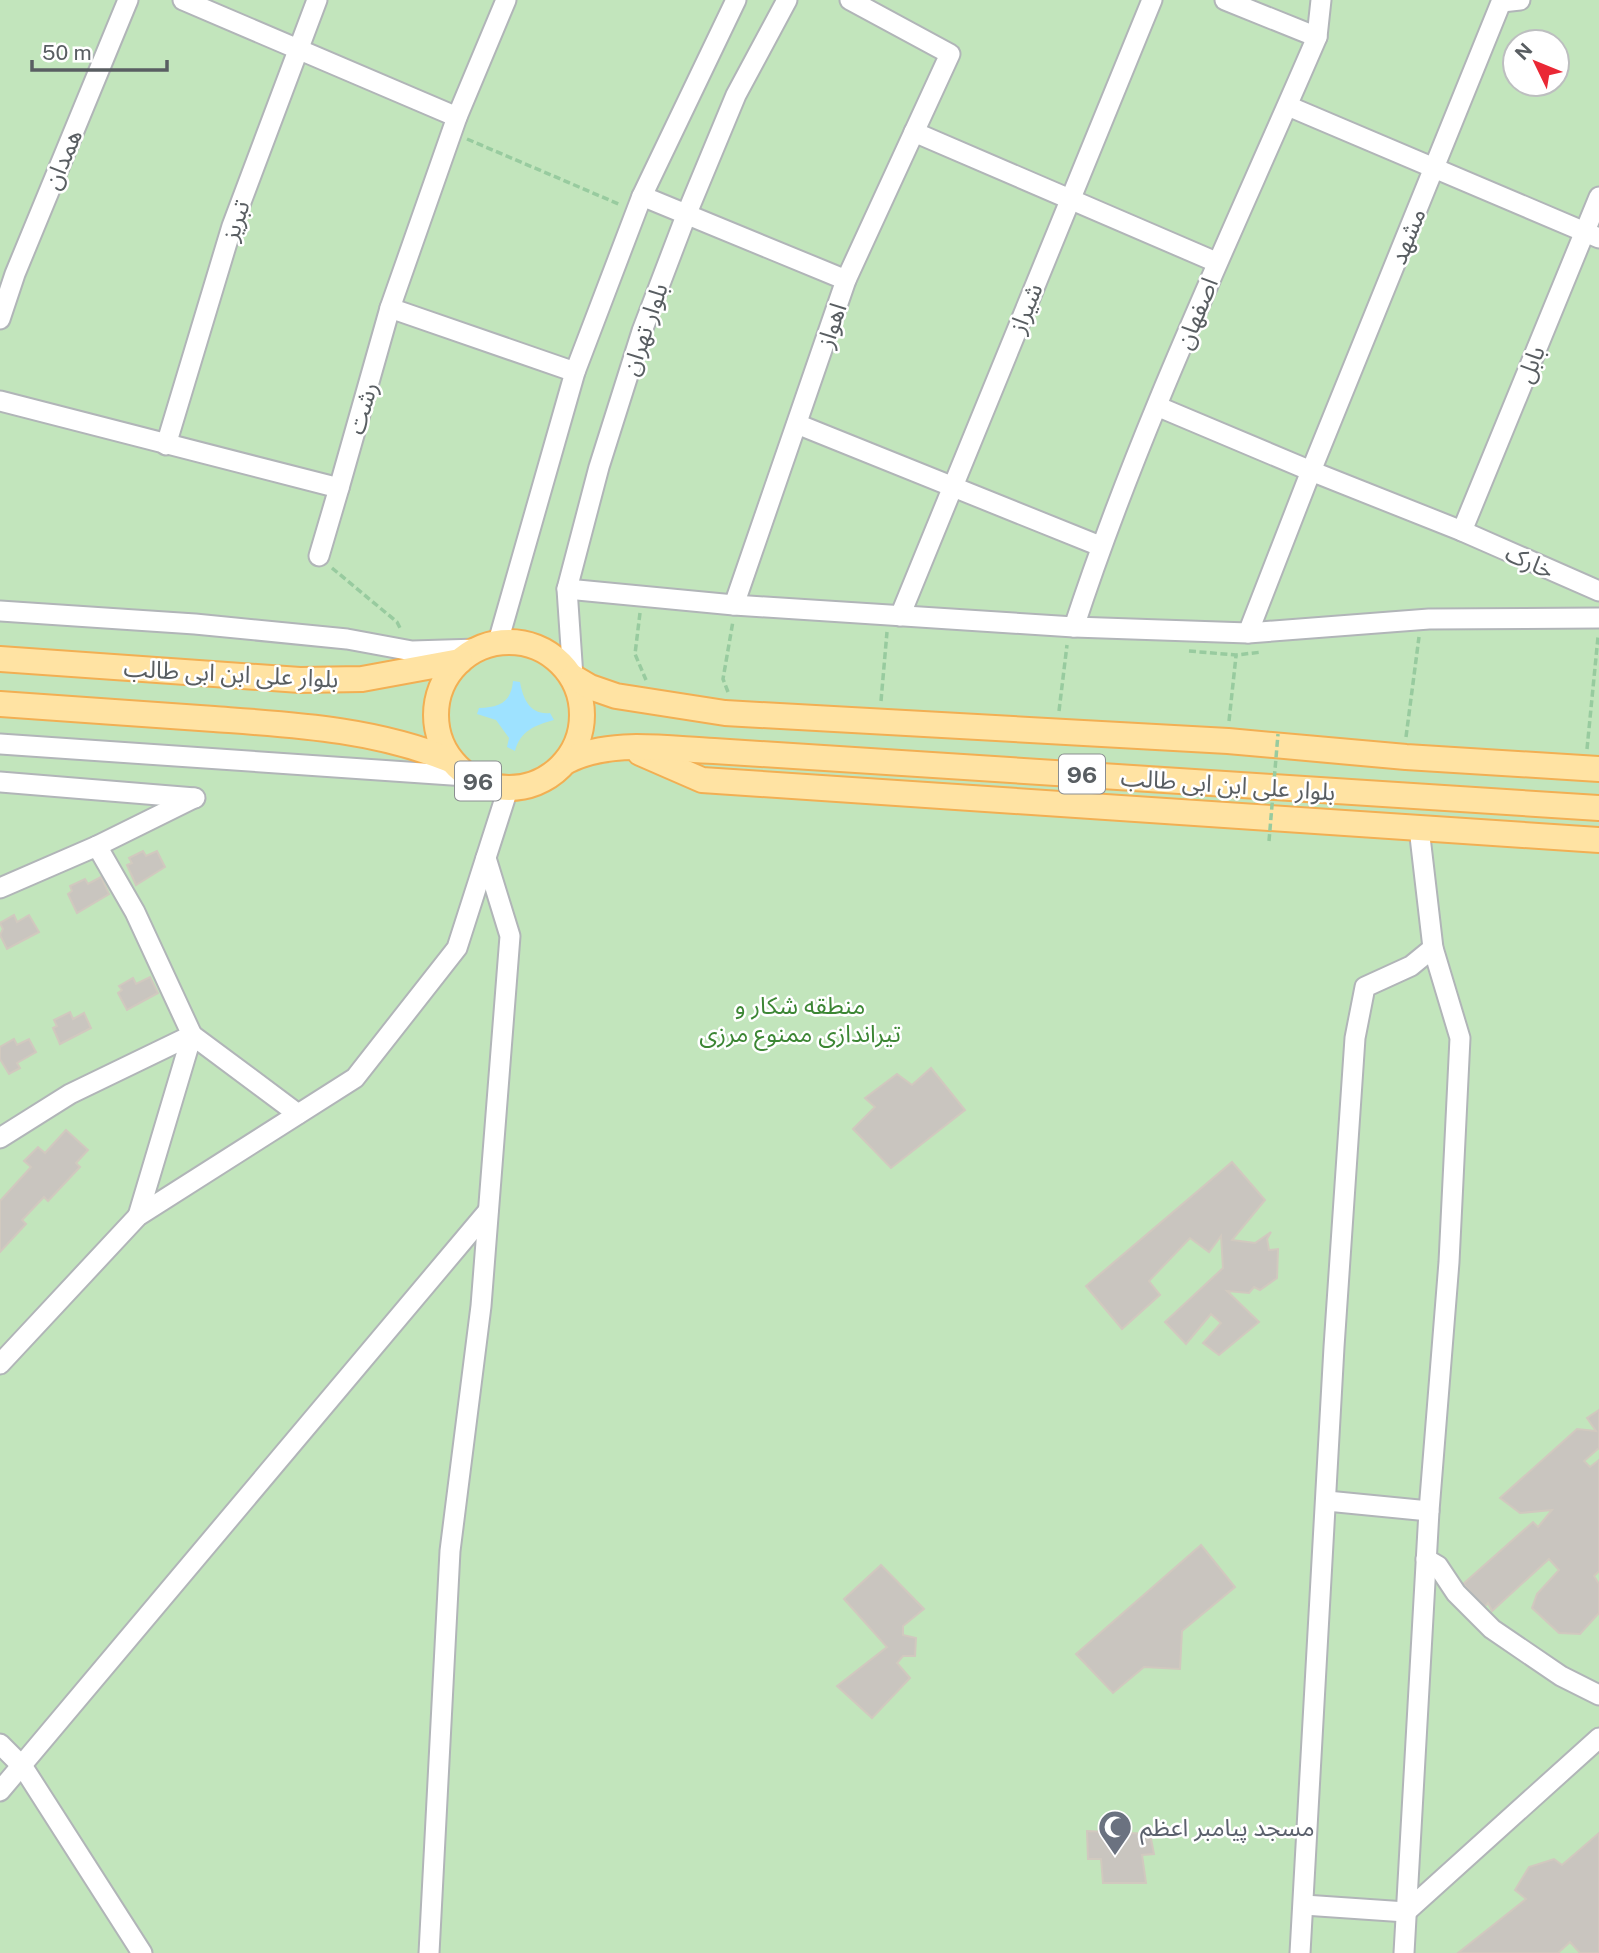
<svg xmlns="http://www.w3.org/2000/svg" width="1599" height="1953" font-family="'Public Sans','Noto Sans Arabic',sans-serif">
<rect width="100%" height="100%" fill="#ece8e0"/>
<path fill="#c2e5bc" fill-rule="evenodd" d="M0,0H1599V1953H0ZM1515,42H1557V84H1515Z"/>
<path fill="#9ee2ff" d="M513,681L520,682C523,699 530,715 550,713L554,720C535,725 520,731 515,751L507,747L509,738L496,720L477,714L479,708C499,707 511,703 513,681Z"/>
<g fill="#c9c5bf" stroke="#d1c9bf" stroke-width="2">
<polygon points="143,851 146,856 157,851 165,867 136,885 127,865 132,863 129,858"/>
<polygon points="101,877 109,894 77,913 68,894 72,891 70,886 85,879 88,884"/>
<polygon points="14,915 17,922 29,915 39,932 7,949 0,935 3,929 0,923"/>
<polygon points="150,977 158,993 127,1010 118,993 122,990 119,986 133,978 136,984"/>
<polygon points="70,1012 73,1019 84,1013 91,1028 60,1044 53,1028 57,1026 54,1020"/>
<polygon points="14,1039 17,1045 29,1039 36,1052 17,1063 20,1068 9,1074 0,1059 0,1047"/>
<polygon points="931,1068 965,1110 891,1168 853,1129 875,1107 865,1098 897,1074 912,1085"/>
<polygon points="66,1130 88,1150 76,1163 80,1167 48,1201 44,1197 22,1220 26,1224 0,1252 0,1201 31,1167 24,1161 38,1147 45,1153"/>
<polygon points="1232,1162 1265,1200 1232,1240 1255,1243 1271,1232 1267,1239 1269,1250 1278,1249 1277,1278 1260,1290 1254,1287 1249,1293 1227,1291 1259,1322 1219,1355 1203,1343 1221,1323 1211,1314 1186,1344 1165,1322 1223,1268 1221,1236 1209,1252 1190,1238 1149,1281 1160,1295 1122,1329 1086,1286"/>
<polygon points="1599,1410 1599,1448 1584,1461 1590,1467 1599,1460 1599,1571 1594,1576 1599,1584 1599,1613 1580,1634 1559,1633 1532,1608 1537,1594 1559,1570 1549,1559 1492,1611 1488,1603 1477,1615 1462,1599 1469,1590 1463,1584 1533,1522 1538,1527 1552,1510 1520,1513 1500,1498 1577,1429 1596,1431 1587,1418"/>
<polygon points="1201,1545 1235,1587 1182,1631 1180,1669 1144,1667 1113,1693 1076,1654"/>
<polygon points="881,1565 924,1609 903,1626 903,1635 916,1638 915,1656 903,1656 897,1663 910,1678 872,1718 837,1686 887,1647 844,1599"/>
<polygon points="1087,1831 1150,1834 1154,1854 1142,1855 1146,1883 1103,1883 1101,1859 1088,1859"/>
<polygon points="1599,1833 1599,1953 1580,1953 1570,1942 1558,1953 1458,1953 1526,1899 1515,1890 1529,1867 1554,1859 1562,1865"/>
</g>
<g fill="none" stroke-linecap="round" stroke-linejoin="round">
<g stroke="#b1b5b8" stroke-width="23">
<g id="minor">
<polyline points="183,0 457,117"/>
<polyline points="1225,0 1317,37"/>
<polyline points="1502,2 1520,0"/>
<polyline points="1288,106 1599,238"/>
<polyline points="914,132 1216,262"/>
<polyline points="642,196 846,280"/>
<polyline points="390,308 575,372"/>
<polyline points="0,319 15,274 128,0"/>
<polyline points="0,401 339,488 390,308 457,117 506,0"/>
<polyline points="1159,407 1311,471 1502,0"/>
<polyline points="797,424 1100,546"/>
<polyline points="166,445 232,226 317,0"/>
<polyline points="1462,531 1599,197"/>
<polyline points="319,556 339,488"/>
<polyline points="567,589 734,605 1074,627 1248,633 1429,619 1599,618"/>
<polyline points="734,605 846,280 950,54 850,0"/>
<polyline points="0,611 195,624 347,639 412,651 478,649"/>
<polyline points="900,616 1152,0"/>
<path d="M1074,627C1140,425 1233,232 1317,37L1321,0"/>
<polyline points="1248,633 1311,471 1462,531 1599,591"/>
<polyline points="498,642 575,372 642,196 736,0"/>
<polyline points="573,677 567,589 599,467 642,331 687,213 736,95 787,0"/>
<polyline points="0,744 466,776"/>
<polyline points="0,782 195,798"/>
<polyline points="97,846 194,798"/>
<polyline points="0,888 97,846 135,912 192,1035 70,1094 0,1138"/>
<polyline points="138,1216 192,1035 298,1114"/>
<polyline points="0,1364 138,1216 355,1078 457,948 508,789"/>
<polyline points="1327,1501 1429,1511"/>
<polyline points="1426,1559 1438,1566 1456,1593 1492,1629 1561,1676 1599,1695"/>
<polyline points="0,1744 23,1767 142,1953"/>
<polyline points="0,1791 488,1211"/>
<polyline points="1304,1905 1406,1912 1599,1738"/>
<polyline points="429,1953 450,1551 481,1306 510,936 486,858"/>
<polyline points="1300,1953 1334,1347 1355,1038 1365,987 1411,966 1433,948"/>
<polyline points="1404,1953 1429,1511 1449,1262 1460,1038 1433,948 1419,828"/>
</g>
</g>
<g stroke="#f2af53" stroke-width="28">
<g id="major">
<circle cx="509" cy="715" r="73"/>
<polyline points="0,659 300,680 362,679 460,661"/>
<polyline points="573,677 590,687 616,696 725,713 1228,741 1406,757 1599,769"/>
<path d="M0,704C71,709 143,714 214,719C295,725 374,729 450,760"/>
<polyline points="640,753 702,780 1599,840"/>
<path d="M567,761C610,739 666,749 714,751L1599,808"/>
</g>
</g>
<g stroke="#98cb9f" stroke-width="3.5" stroke-dasharray="7 3.5" stroke-linecap="butt">
<polyline points="467,139 621,205"/>
<polyline points="332,568 397,622 401,630"/>
<polyline points="640,613 635,654 646,680"/>
<polyline points="1189,651 1236,655 1262,652"/>
<polyline points="728,692 723,679 733,621"/>
<polyline points="881,701 887,632"/>
<polyline points="1059,711 1067,645"/>
<polyline points="1229,721 1236,656"/>
<polyline points="1406,737 1419,637"/>
<polyline points="1587,749 1598,637"/>
</g>
<use href="#minor" stroke="#fff" stroke-width="19"/>
<use href="#major" stroke="#ffe3a3" stroke-width="24"/>
<polyline stroke="#98cb9f" stroke-width="3.5" stroke-dasharray="7 3.5" stroke-linecap="butt" points="1269,841 1278,734"/>
</g>
<defs>
<g id="mosque-pin" transform="scale(1.75)"><path d="M0 17L-7.5 6A9.5 9.5 0 1 1 7.5 6Z" fill="#6b7280" stroke="#fff"/><path d="M3.5-4.9A6 6 0 1 0 3.5 4.9A5 5 0 1 1 3.5-4.9Z" fill="#fff"/></g>
</defs>
<g fill-rule="evenodd">
<use href="#mosque-pin" x="1115" y="1827"/>
</g>
<g text-anchor="middle" dominant-baseline="central" stroke-width="5" stroke-linejoin="round" paint-order="stroke">
<g fill="#fff" stroke="#8b8e91" stroke-width="2">
<rect x="1059" y="754.5" width="46" height="39" rx="5"/>
<rect x="455" y="761.5" width="46" height="39" rx="5"/>
</g>
<g font-size="23" font-weight="bold" fill="#595e62">
<text x="1082" y="774">96</text>
<text x="478" y="781">96</text>
</g>
<g font-size="24" fill="#595e62" stroke="#fff">
<text transform="translate(62 159) rotate(-67)">همدان</text>
<text transform="translate(235 220) rotate(-71)">تبریز</text>
<text transform="translate(1407 236) rotate(-68)">مشهد</text>
<text transform="translate(1025 308) rotate(-68)">شیراز</text>
<text transform="translate(1196 313) rotate(-68)">اصفهان</text>
<text transform="translate(831 325) rotate(-71)">اهواز</text>
<text transform="translate(644 329) rotate(-71)">بلوار تهران</text>
<text transform="translate(1530 364) rotate(-68)">بابل</text>
<text transform="translate(362 408) rotate(-74)">رشت</text>
<text transform="translate(1530 561) rotate(24)">خارک</text>
<text transform="translate(231 673) rotate(3)">بلوار علی ابن ابی طالب</text>
<text transform="translate(1228 784) rotate(4)">بلوار علی ابن ابی طالب</text>
</g>
<g font-size="24" fill="#3c8634" stroke="#fff">
<text x="800" y="1005">منطقه شکار و<tspan x="800" dy="28">تیراندازی ممنوع مرزی</tspan></text>
</g>
<g font-size="24" fill="#5b616d" stroke="#fff" text-anchor="start">
<text x="1140" y="1827">مسجد پیامبر اعظم</text>
</g>
</g>
<g transform="translate(1536 63) rotate(313)"><circle r="33" fill="#ffffff" stroke="#bdbfc0" stroke-width="2"/>
<path d="M0-5L12 26L0 18L-12 26Z" fill="#ea2835"/>
<text y="-10" font-size="19" font-weight="bold" text-anchor="middle" fill="#595e62">N</text>
</g>
<path d="M32 60v10h135v-10" fill="none" stroke="#595e62" stroke-width="3.5"/>
<text x="42" y="60" font-size="21" fill="#595e62" stroke="#ffffff" stroke-width="5" paint-order="stroke">50 m</text>
</svg>
